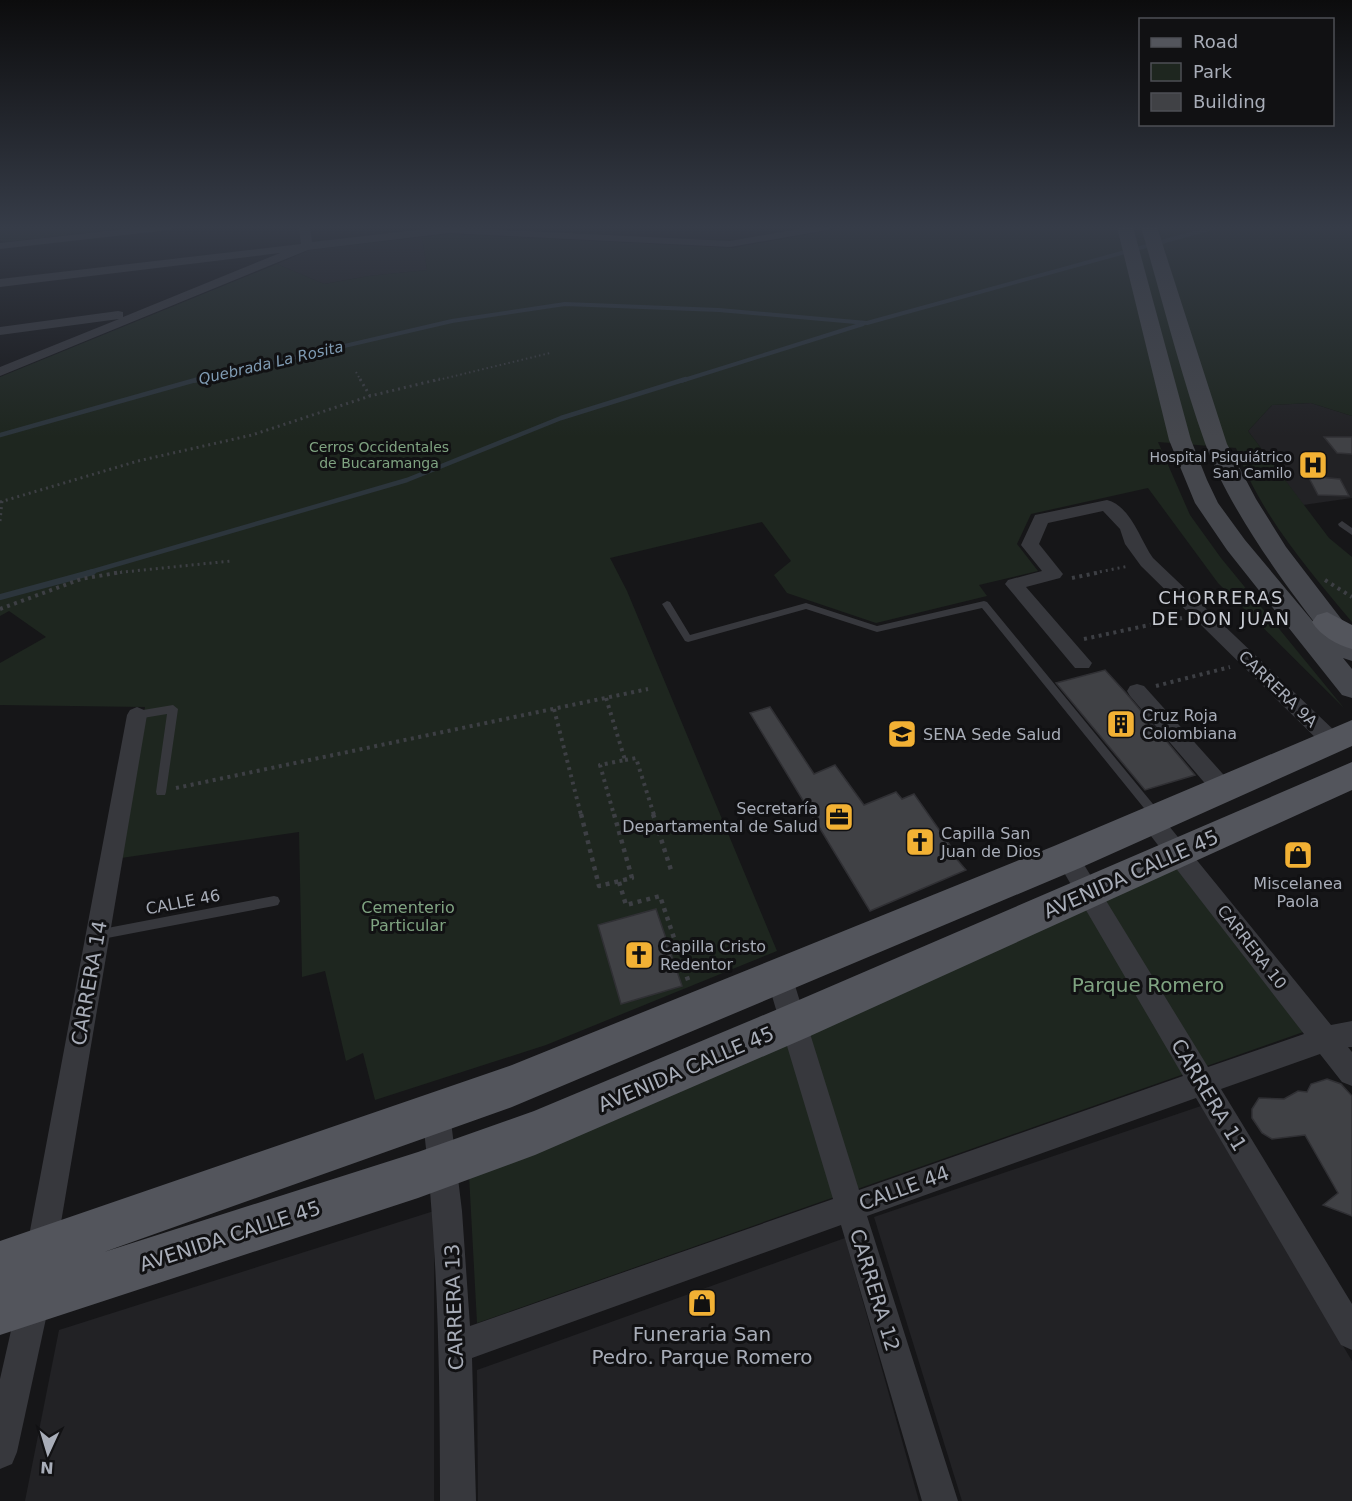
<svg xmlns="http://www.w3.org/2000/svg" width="1352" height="1501" font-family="'DejaVu Sans',sans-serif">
<rect width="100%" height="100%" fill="#161618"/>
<g fill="#222225">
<polygon points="422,237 427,270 369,276 324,284 277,264 309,250"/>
<polygon points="1311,403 1352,416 1352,498 1303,505 1248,431 1272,405"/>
<polygon points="1201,1106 1352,1361 1352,1501 962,1501 874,1217"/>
<polygon points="434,1211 434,1501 25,1501 59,1330"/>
<polygon points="845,1238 919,1501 478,1501 477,1370"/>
</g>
<g fill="#1e261f">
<polygon points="0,227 138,227 4,242 0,240"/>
<path d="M847,227H1352V416L1311,403L1272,405L1248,431L1329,538L1352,557V622C1307,568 1260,514 1236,448L1158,442L1190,515L1221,558L1344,708L1218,583L1148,488L1031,514L1017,544L1038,571L979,585L987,596L876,623L787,593L774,575L791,561L762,522L610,558L627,591L777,951L546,1045L375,1100L363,1053L346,1061L325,971L302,977L299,832L121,858L145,707L0,705V663L46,637L9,611L0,616V377L277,264L324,284L369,276L427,270L422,237L450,234L733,248Z"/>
<polygon points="1179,867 1306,1031 477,1323 469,1175"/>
</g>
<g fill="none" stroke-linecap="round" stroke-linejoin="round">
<g stroke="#2c353c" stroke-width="4">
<polyline points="194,381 452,321 565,304 719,310 867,323 1216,227"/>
<polyline points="681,381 863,324"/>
</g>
<g stroke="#2c353c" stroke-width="4.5">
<polyline points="0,435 199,379"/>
<polyline points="87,573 407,480 561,418 686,379"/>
</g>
<polyline stroke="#2c353c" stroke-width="6" points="0,597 93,572"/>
</g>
<g fill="#404145" stroke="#303034" stroke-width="1.5">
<polygon points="1324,437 1352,437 1352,454 1337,453"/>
<polygon points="1308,476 1340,479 1349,496 1318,495"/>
<polygon points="1105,670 1126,693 1195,775 1145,790 1056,683"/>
<polygon points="770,707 814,774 835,765 864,805 896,792 902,799 914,794 957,855 954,856 966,870 870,911 750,713"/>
<polygon points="656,909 682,986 621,1004 598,925"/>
<polygon points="1327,1079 1341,1084 1352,1096 1352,1216 1323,1205 1338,1193 1305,1135 1272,1139 1262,1133 1252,1118 1252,1109 1259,1098 1284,1099 1298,1091 1307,1092 1311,1084"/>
</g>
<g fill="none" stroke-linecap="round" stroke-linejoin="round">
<g stroke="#3d3f44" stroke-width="2" stroke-dasharray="1.5 3" stroke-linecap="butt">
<polyline points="356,372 361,381"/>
<polyline points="434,381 550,353"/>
</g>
<g stroke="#3d3f44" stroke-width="3" stroke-dasharray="2 4" stroke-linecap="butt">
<polyline points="360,379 370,396"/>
<polyline points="0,502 138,461 252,435 370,396 440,379"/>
<polyline points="0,521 2,501"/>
<polyline points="114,573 231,561"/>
<polyline points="1094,573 1129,566"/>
</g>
<g stroke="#3d3f44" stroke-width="4" stroke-dasharray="3 4.5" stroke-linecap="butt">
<polyline points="1072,578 1101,572"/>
<polyline points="1325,580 1352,597"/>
<polyline points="0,609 81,579 122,572"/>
<polyline points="1084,639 1182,618"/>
<polyline points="1156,686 1230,667"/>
<polyline points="606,698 625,760 600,765 614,815"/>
<polyline points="554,709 581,815"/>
<polyline points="625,760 636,758 654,815"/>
<polyline points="176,788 648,689"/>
</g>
<g stroke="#3d3f44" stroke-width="4.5" stroke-dasharray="4 5" stroke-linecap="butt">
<polyline points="581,814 599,886 632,878 614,814"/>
<polyline points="653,814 671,870"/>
<polyline points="619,882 626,905 660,896 689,983"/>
</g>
<g fill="#37383d" fill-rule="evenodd">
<polygon points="1342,521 1352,528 1352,535 1339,526 1338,524"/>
<polygon points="667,601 670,602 690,635 806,603 877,626 984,601 987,602 1162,815 1160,818 1156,819 1152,818 982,608 877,632 806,609 688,642 685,641 662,604"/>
<polygon points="173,705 178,709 166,792 165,795 157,795 156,792 167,714 137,719 132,715 137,711"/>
<polygon points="274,896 278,897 280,901 278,905 274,906 97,940 93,939 91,935 93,931 97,930"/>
</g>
<g fill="#37383d" fill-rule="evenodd">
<polygon points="142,227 175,227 169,230 0,249 0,243"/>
<polygon points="299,227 310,227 312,242 443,227 730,241 810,227 833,227 827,230 730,247 449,233 308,250 0,376 0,367 119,319 0,335 0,327 118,311 123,312 123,317 280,253 0,287 0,279 301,244"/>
<path d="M1107,500C1131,506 1140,540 1153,558L1339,735L1342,741L1339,747L1332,749L1325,747L1141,566L1125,544L1120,529L1103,511L1048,523L1039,544L1063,574L1060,578L1026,587L1092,663L1089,668H1075L1005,584L1008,580L1042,571L1021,545L1035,515Z"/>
<polygon points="1137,684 1144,686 1231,783 1234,789 1231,795 1223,798 1215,795 1130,696 1127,691 1130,686"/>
<polygon points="137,707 144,710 147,715 56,1252 52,1263 41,1267 30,1263 26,1252 127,715 130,710"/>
<path d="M1152,812L1160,815L1331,1025L1352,1021V1047H1348L1352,1052V1086L1342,1082L1320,1054L1221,1089L1352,1304V1350L1341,1345L1196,1098L867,1216L958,1501H922L841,1225L472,1358L476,1501H440C440,1371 438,1242 422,1113L426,1103L436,1099L446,1103L450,1113L462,1211L470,1326L833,1199L766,976L770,968L779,964L788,968L792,976L859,1190L1183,1076L1059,864L1056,857L1059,850L1067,847L1075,850L1208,1067L1304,1034L1144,827L1141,821L1144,815Z"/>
<polygon points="34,1284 45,1289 50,1300 17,1452 12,1464 0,1469 0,1379 18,1300 23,1289"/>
</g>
<path fill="#45474d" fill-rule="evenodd" d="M1117,227H1133L1191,440L1207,480L1218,503L1245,540L1326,637C1283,583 1228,507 1205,443C1180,372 1162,299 1141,227H1157L1227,444L1256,499L1286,547L1352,633V661L1343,658L1352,669V698L1342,695L1227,550L1195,503L1169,440Z"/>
<g fill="#53555c" fill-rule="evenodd">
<path d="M1327,612L1352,625V649C1337,645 1320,635 1312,622L1317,615Z"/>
<polygon points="1352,720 1352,746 1080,868 512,1107 104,1252 418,1152 534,1111 778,1009 1352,762 1352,790 808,1037 535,1155 418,1198 0,1335 0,1241 512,1065 1054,846"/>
</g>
</g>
<linearGradient id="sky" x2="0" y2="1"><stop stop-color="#0c0c0d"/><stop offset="0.52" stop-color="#363c48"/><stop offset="1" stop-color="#363c48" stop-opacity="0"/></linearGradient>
<rect width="1352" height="437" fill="url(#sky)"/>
<defs>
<g id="hospital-square" transform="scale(1.5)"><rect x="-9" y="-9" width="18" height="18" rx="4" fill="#f2b134" stroke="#111113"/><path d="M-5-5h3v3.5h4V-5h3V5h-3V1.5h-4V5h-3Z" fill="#111"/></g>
<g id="building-square" transform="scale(1.5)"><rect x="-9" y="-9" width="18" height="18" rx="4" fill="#f2b134" stroke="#111113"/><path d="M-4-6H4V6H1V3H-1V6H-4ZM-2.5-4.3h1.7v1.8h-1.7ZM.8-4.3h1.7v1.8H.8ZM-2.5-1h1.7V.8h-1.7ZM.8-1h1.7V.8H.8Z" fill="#111"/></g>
<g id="university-square" transform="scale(1.5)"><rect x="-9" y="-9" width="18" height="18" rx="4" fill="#f2b134" stroke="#111113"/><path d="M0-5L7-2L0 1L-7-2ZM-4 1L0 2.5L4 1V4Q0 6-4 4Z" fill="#111"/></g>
<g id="office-square" transform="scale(1.5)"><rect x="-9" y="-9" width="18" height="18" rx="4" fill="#f2b134" stroke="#111113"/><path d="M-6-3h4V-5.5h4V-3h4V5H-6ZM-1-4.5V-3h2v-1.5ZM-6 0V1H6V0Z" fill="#111"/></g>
<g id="church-square" transform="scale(1.5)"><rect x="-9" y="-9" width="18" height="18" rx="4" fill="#f2b134" stroke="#111113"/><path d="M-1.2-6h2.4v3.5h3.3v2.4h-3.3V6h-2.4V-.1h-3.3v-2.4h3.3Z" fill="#111"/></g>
<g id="shop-square" transform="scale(1.5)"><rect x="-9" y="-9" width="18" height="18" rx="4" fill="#f2b134" stroke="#111113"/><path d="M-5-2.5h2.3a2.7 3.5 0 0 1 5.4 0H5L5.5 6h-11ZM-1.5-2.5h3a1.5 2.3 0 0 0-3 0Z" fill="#111"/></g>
</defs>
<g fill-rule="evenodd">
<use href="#hospital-square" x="1313" y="465"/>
<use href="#building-square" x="1121" y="724"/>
<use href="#university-square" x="902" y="734"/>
<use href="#office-square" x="839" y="817"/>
<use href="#church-square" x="920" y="842"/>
<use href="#shop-square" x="1298" y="855"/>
<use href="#church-square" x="639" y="955"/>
<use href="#shop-square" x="702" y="1303"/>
</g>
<g text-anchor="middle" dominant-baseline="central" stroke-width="6" stroke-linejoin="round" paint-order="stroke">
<g font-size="14" fill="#7fa381" stroke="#111113">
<text x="379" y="447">Cerros Occidentales<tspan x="379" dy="16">de Bucaramanga</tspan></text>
</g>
<g font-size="14" fill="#a8adb8" stroke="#111113" text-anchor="end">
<text x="1292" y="457">Hospital Psiquiátrico<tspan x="1292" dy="16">San Camilo</tspan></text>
</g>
<g font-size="15" font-style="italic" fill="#7f9bb3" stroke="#111113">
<text transform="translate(271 363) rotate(-13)">Quebrada La Rosita</text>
</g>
<g font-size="16" fill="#a8adb8" stroke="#111113">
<text transform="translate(1278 689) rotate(44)">CARRERA 9A</text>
<text transform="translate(183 902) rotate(-11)">CALLE 46</text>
<text transform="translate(1252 947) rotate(52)">CARRERA 10</text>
</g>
<g font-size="16" fill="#a8adb8" stroke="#111113" text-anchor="start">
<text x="1142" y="715">Cruz Roja<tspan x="1142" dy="18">Colombiana</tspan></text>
<text x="923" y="734">SENA Sede Salud</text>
<text x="818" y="808" text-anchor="end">Secretaría<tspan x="818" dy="18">Departamental de Salud</tspan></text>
<text x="941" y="833">Capilla San<tspan x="941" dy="18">Juan de Dios</tspan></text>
<text x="1298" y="883" text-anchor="middle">Miscelanea<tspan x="1298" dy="18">Paola</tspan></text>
<text x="660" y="946">Capilla Cristo<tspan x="660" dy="18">Redentor</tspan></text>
</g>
<g font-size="16" fill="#7fa381" stroke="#111113">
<text x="408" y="907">Cementerio<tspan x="408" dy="18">Particular</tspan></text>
</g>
<g font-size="18" letter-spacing="1.5" fill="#c9ccd4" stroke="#111113">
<text x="1221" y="597">CHORRERAS<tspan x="1221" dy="21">DE DON JUAN</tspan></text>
</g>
<g font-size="20" fill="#a8adb8" stroke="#111113">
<text transform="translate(1131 874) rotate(-24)">AVENIDA CALLE 45</text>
<text transform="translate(89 983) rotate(-80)">CARRERA 14</text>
<text transform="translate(686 1069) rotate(-23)">AVENIDA CALLE 45</text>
<text transform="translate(1209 1095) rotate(59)">CARRERA 11</text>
<text transform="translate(904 1188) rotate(-20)">CALLE 44</text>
<text transform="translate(230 1236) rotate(-18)">AVENIDA CALLE 45</text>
<text transform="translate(875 1290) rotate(73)">CARRERA 12</text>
<text transform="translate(454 1307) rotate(-92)">CARRERA 13</text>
</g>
<g font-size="20" fill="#7fa381" stroke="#111113">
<text x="1148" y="985">Parque Romero</text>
</g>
<g font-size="20" fill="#a8adb8" stroke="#111113">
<text x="702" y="1334">Funeraria San<tspan x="702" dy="23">Pedro. Parque Romero</tspan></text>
</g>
</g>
<rect x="1139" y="18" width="195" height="108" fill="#111113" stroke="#4d4f55" stroke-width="1.5"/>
<rect x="1151" y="38" width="30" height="9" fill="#53555c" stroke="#4d4f55" stroke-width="1.5"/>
<text x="1193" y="48" font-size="18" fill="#a8adb8">Road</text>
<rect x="1151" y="63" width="30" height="18" fill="#1e261f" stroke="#4d4f55" stroke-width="1.5"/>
<text x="1193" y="78" font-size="18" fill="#a8adb8">Park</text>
<rect x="1151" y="93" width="30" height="18" fill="#404145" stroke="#4d4f55" stroke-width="1.5"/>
<text x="1193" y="108" font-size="18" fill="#a8adb8">Building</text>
<g transform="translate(48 1453) rotate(184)" stroke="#111113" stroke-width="4.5" paint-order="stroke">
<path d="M0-4.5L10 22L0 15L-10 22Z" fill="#a8adb8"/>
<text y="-9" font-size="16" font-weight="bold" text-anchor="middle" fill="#a8adb8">N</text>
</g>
</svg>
